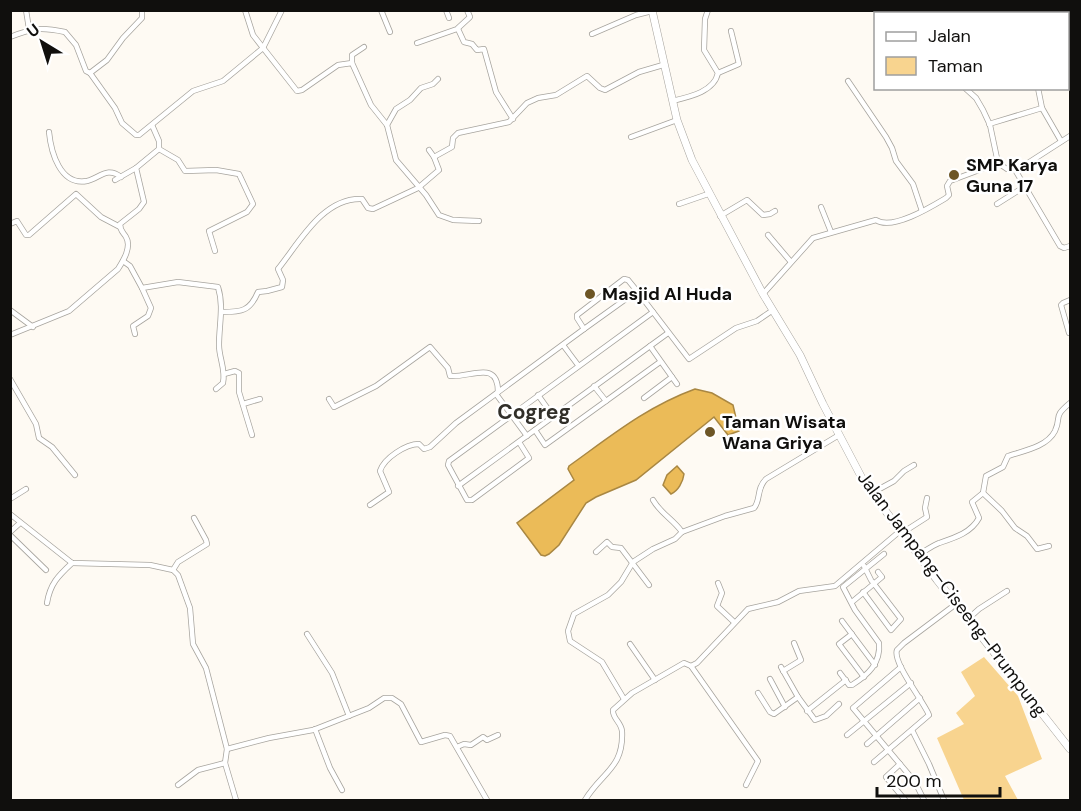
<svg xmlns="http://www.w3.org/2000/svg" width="1081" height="811" font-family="'DM Sans',sans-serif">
<rect width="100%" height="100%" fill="#fefaf3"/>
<polygon fill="#f8d48f" points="984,657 1018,696 1042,759 1005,776 1018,800 964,800 937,738 964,724 956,713 975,696 961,672"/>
<g fill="#ebbb58" stroke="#a98742" stroke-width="1.5">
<path d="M695,389L712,393L733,405L739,431L728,435L714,417L636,480L596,497L586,503L559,545L549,554L545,556L541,555L517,523L574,480L568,469L569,466C611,436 646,407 695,389Z"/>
<path d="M677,466L684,474C683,482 678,491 671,494L663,485L667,475Z"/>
</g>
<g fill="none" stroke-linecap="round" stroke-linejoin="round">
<g stroke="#a7a49e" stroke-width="6">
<g id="minor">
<polyline points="26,10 29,29"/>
<polyline points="245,10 253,35 297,91 302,90 338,65 352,63 371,105 387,125 396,160 426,195 439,215 453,220 479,221"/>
<polyline points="381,10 390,32"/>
<polyline points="446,10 449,18"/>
<polyline points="920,10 920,14"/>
<polyline points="1033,10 1035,14"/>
<polyline points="1068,23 1070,21"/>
<polyline points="458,29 464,42 472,44 477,50 484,49 496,92 513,119"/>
<polyline points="592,34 636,15 652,11"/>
<path d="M10,37C33,28 41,27 65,32L76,45L86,71L90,73L107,60L123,38L142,18V10"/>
<polyline points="417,43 457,29 470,17 467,10"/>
<polyline points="352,63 352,55 364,47"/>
<polyline points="90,73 115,108 122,123 136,135 139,135 193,91 223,81 263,48 282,10"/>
<polyline points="718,73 739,64 731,31"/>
<polyline points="848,81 886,137 892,148 896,161 913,184 922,211"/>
<polyline points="965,88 976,98 983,110 990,125 998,163 1007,169 1028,163 1070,136"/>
<polyline points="1038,88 1042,108 1061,141"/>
<path d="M672,101C689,97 714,92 718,73L704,50L705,19L708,10"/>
<polyline points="989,124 1042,108"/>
<polyline points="387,125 396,109 410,100 421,88 433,84 438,79"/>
<path d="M49,132C51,152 60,186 87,181C100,178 107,166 121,177"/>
<polyline points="631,137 677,120"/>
<polyline points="159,149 178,160 185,171 216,170 239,174 253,204 247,212 209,231 215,251"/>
<polyline points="429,150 434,157 452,147 453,138 458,133 509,122 527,103 538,98 556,95 587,76 600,88 605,90 639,72 663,65"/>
<polyline points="1014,168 1060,246 1064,248 1070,246"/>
<polyline points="115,180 136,168"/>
<polyline points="679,204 708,194"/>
<polyline points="997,204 1024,187"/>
<polyline points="821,207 831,232"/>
<polyline points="720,216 747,200 763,215 770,214 775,211"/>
<polyline points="10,224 17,221 26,235 29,235 76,194 101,217 120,227"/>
<polyline points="768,235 791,262"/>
<path d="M123,261L130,266L142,288L178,282L218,287C224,306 219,325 219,345C219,358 226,370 223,383L216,389"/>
<path d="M763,294L813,238L876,220C892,231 931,207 946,198L949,195L947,186L950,181L998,163"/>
<polyline points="10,310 33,327"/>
<path d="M222,312C242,312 250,311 258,292L267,291L282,287L283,280L278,269C299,243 323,197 362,199L368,208L373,209L418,188L439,170L434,157"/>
<polyline points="584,329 637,291"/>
<polyline points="1069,333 1061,305 1063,303 1070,300"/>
<polyline points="135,334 133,326 148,316 151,308 142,288"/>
<path d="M10,335L69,311L118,269C123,261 132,247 126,237C123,232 120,231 120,224L139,209L144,202L136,168L159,149V141L152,125"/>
<polyline points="563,345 578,365"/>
<polyline points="650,346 677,384"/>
<polyline points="224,374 235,371 239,373 239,392 252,435"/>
<polyline points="10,379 36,424 39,438 52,447 75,475"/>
<polyline points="594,386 606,401"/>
<polyline points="496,394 527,436"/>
<polyline points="538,395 553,416"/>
<polyline points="644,398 672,377"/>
<path d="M329,399L334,407L376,386L430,347L448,368L450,376C470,378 498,359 498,392"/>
<polyline points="243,404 260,399"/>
<polyline points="535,430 545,445 660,362"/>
<polyline points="519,442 529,458 472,500 467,500 448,465 449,461 653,312"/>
<polyline points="458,486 668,333"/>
<polyline points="872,493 894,481 904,471 914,465"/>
<polyline points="983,493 1002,511 1015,528 1027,536 1037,549 1049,546"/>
<polyline points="10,499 26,489"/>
<path d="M653,500C661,514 673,519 682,532"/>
<path d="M370,505L389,492L380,471C384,458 406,444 419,444L424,449L430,447L456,423L584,329L577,318V315L624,279L628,280L637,291L689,359L736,328L757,321L773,310"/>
<polyline points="10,514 72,563 150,565 173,570 178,575 190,608 193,644 206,668 227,749 225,763 236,800"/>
<polyline points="10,532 20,523"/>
<polyline points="902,533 927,517 925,508 927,498"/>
<polyline points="10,535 46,570"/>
<polyline points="596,552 607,542 612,547 621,548 649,585"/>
<path d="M918,555C925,551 932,546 939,543C954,538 971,533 979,518L972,502L983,493L986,476L1003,467L1008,456C1023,451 1047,447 1055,431C1062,416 1052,418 1070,403"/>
<polyline points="173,570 178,562 207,544 206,540 194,518"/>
<polyline points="718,583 722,593 717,606 734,622"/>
<polyline points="863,592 891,630 901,619 871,580 864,566"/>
<polyline points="852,602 882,577 878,572"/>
<path d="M47,603C50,584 58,576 72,563"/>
<polyline points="968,619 979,609 1007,591"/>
<polyline points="842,621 875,665"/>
<polyline points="307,634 332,673 349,716"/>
<polyline points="852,634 839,644 864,677"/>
<polyline points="630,644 655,680"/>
<polyline points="691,666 697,663 748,609 778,602 799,591 835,586 900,531"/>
<polyline points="781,667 798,697 815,720 826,716 839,704"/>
<polyline points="901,667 853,708 915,782 924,800"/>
<polyline points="783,671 801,660 794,643"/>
<path d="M840,673L849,685H852C868,675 881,663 879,643L855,610L843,587L884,554"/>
<polyline points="770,679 785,707"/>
<polyline points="758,693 770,712 774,714 798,697"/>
<path d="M624,699L602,662L570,641L568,631L574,614L608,595L621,582L633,562L653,549L675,539L682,532L725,516L754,508C761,500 756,489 766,479L839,435"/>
<polyline points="807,711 846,680"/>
<polyline points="315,729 330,768 342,790"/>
<polyline points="912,730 929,764 944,800"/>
<polyline points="847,735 911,683"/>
<polyline points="867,744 920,698"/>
<polyline points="457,747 464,744 471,745 483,737 487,740 498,735"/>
<polyline points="227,749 269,738 313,730 369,708 384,698 392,698 401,704 421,742 445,735 450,736 487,800"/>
<path d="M874,762L929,715C924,702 892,662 897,650C898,649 903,644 904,643L956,604"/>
<polyline points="900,764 886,777 905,800"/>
<polyline points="178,785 198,770 225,763"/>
<path d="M585,800C602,772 624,768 622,731C621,722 612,718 613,710L632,693L684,663L691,666L758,761L746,785"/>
</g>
</g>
<g stroke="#a7a49e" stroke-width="8">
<polyline id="primary" points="652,10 677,120 692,160 763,294 800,355 823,404 864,482 937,580 1070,749"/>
</g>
<use href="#minor" stroke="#fff" stroke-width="4.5"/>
<use href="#primary" stroke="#fff" stroke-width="7"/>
</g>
<g fill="#6d5626" stroke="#fff" stroke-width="2">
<circle cx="954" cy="175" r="6"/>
<circle cx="590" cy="294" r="6"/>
<circle cx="710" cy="432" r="6"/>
</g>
<g text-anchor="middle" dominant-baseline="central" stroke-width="5" stroke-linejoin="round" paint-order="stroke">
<g font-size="18" font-weight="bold" fill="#100f0d" stroke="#fff" text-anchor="start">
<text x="966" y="165">SMP Karya<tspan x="966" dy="21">Guna 17</tspan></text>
<text x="602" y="294">Masjid Al Huda</text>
<text x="722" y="422">Taman Wisata<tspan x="722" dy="21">Wana Griya</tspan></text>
</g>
<g font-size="18" fill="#100f0d" stroke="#fff">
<text transform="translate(952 594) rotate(53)">Jalan Jampang–Ciseeng–Prumpung</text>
</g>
<g font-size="21" font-weight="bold" fill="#312f29" stroke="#fff">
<text x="534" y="412">Cogreg</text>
</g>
</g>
<rect width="1081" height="811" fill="none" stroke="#100f0d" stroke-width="24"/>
<rect x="874" y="12" width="195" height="78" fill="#ffffff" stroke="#9f9f9e" stroke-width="1.5"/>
<rect x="886" y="32" width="30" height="9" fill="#ffffff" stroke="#9f9f9e" stroke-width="1.5"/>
<text x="928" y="42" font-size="18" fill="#100f0d">Jalan</text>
<rect x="886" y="57" width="30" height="18" fill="#f8d48f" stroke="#9f9f9e" stroke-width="1.5"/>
<text x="928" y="72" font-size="18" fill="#100f0d">Taman</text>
<g transform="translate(42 42) rotate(322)" stroke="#ffffff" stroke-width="4.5" paint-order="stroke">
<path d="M0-4.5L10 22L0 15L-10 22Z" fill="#100f0d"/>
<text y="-9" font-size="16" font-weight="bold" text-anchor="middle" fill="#100f0d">U</text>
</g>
<path d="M877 787v9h123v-9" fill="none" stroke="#100f0d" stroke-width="3"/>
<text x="886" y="787" font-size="18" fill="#100f0d" stroke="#ffffff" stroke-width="4.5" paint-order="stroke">200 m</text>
</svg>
